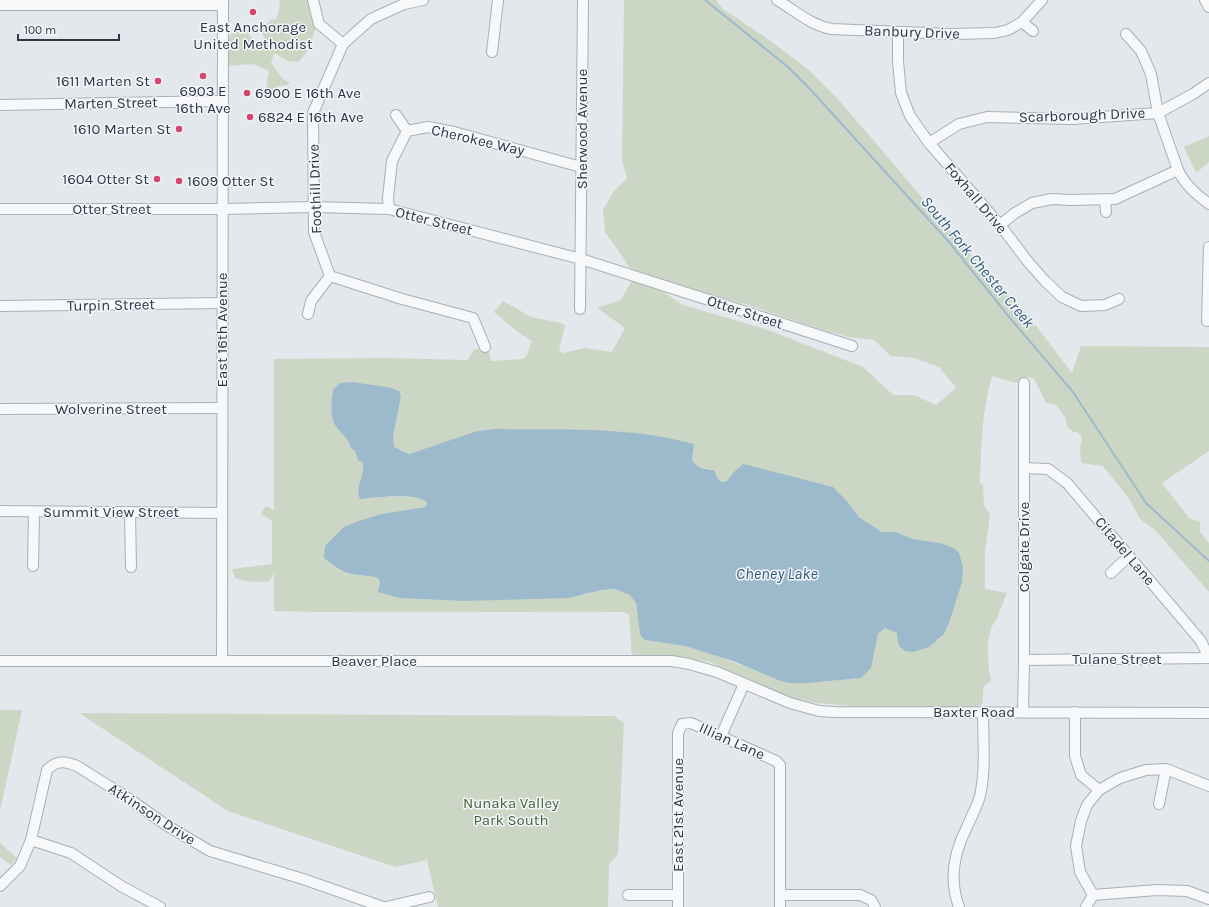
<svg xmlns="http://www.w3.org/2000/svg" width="1209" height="907" font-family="Karla,sans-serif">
<rect width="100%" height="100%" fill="#e3e8ec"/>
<g fill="#cbd6c4" fill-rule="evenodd">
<polygon points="280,0 308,0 313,22 316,28 306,53 298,62 288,61 274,53 271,63 283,79 290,83 287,85 278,86 271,97 265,96 269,71 253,64 228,66 229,37 236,27 247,30 254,43 262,44 264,38 261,30 272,19 276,20 279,10"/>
<path d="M624,0H716L723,9L772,42L810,71L836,97L892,162L961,244L1031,319L1072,373L1081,346L1209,347V451L1162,483L1189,518L1200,522V532L1209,543V592L1156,531L1140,519L1130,500L1103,466L1081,463L1080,448L1082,437L1077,432H1074L1068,428L1065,417L1056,405L1046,403L1034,379L1028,377L1016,383L992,376C982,410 981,447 980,483L983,485L984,505L990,515L985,552V589L1007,593L996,620C984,634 988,665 991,681L983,687V702L980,706L939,709L850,706L817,703L788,697L742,676L709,662L678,657L634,656L631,651V641L629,615L624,612C508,611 391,614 274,611V573L270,581C259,583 246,582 235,578L232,569L272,564V521L261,514L266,506L274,510V359L387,358L468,360L474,349L488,348L491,361L523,359L527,355L532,341L518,332L494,312L503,301L531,317L561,323L565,325L559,350L563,353L585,348L612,352L625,328L597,308L621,300L632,280L659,289L683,305L768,330L863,367L893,395H914L936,405L956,388L939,367L914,358L891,356L874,340L848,337L823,330L751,306L643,276L629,267L623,257L605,232L603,210L614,191L627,178L622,161ZM401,397L393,436L394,447L409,454L477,431L495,429L694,444L692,460C698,469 703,468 714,470L718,479L722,482H727L733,473L847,501L859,517L882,532H896L913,539L940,543L949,623L944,634L937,641L897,633L885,628L878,634L861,678L808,683H788L715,655L685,646L641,636L636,603C626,583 603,590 586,595L462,601L399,598L378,592L380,582L378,578C369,575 361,576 352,574C343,572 335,567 328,562L333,538L345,527L381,514L425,507L426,506L427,502C413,493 377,498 360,499C356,487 367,474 362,462L358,461L355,451L351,448L350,442L335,424Z"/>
<polygon points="1209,136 1209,162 1196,173 1184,147"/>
<polygon points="0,710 22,710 0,811"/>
<polygon points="79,713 614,716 624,723 618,854 609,864 608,907 438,907 427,860 395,867 228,811"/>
<polygon points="0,843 17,858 11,865 0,857"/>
</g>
<path fill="#9dbacd" d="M352,382L387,387L399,391L401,397L393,436L394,447L409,454L477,431L495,429C561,430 630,426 694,444L692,460C698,469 704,469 714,470L718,479L722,482L727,481L733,473L743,464L833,487L847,501L859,517L882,532H896L913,539L940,543L954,548L959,553L963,566L962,582L949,623L944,634L929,647L913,652L905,651L900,647L898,643L897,633L885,628L878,634L871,668L861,678L808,683H788L778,680L733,661L685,646L645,640L641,636L640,633L636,603L630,595L615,589L603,590L568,598L462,601L399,598L378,592L380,582L378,578C369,575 361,576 352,574C342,572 332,565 324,558L325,546L344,527L359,521L381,514L425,507L426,506L427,502C413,492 377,498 360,499C354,487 367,474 362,462L358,461L355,451L351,448C349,438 341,434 335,425C329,414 332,401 333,390L340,383Z"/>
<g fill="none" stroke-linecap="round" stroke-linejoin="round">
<polyline stroke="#9dbacd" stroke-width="2" points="705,0 788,67 809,88 949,242 1010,318 1073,392 1146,503 1209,561"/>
<g stroke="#a8afb7" stroke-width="12">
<g id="minor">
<polyline points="313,0 319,24 343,44"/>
<polyline points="423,0 404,4 371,19 343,44 313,113 314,232 330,276 402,299 473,318 485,347"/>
<path d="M777,0C796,11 810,25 832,29L951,34L995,33L1008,30L1022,22L1042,0"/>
<polyline points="1205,0 1209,7"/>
<polyline points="0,5 223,5"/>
<polyline points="1022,22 1033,31"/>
<polyline points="898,32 898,61 901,93 910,116 929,143 1000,225 1029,263 1045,281 1062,297 1081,306 1105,305 1119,299"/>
<path d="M1126,34L1141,51L1151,74L1158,113L1178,170C1185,185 1196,194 1209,204"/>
<polyline points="492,52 498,0"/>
<polyline points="0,105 223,101"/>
<polyline points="396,115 407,131"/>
<polyline points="929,143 959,124 987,117 1073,119 1158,113 1193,94 1209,83"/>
<polyline points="1105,199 1106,212"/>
<polyline points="0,209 223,209 314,207 389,209 581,259 852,346"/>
<polyline points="389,209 388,198 392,161 407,131 428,127 454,132 581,167"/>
<polyline points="1000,225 1015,213 1032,203 1052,199 1070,200 1115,199 1178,170"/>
<polyline points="0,306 222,303"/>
<polyline points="580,309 583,0"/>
<polyline points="308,314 311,301 330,276"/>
<polyline points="1207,321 1209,247"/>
<polyline points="0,409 222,408"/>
<polyline points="1024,468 1048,469 1067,483 1201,641 1209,658 1024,660"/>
<polyline points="0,511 222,513"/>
<polyline points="130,512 131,567"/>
<polyline points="33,566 34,512"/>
<polyline points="1111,573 1129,556"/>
<polyline points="0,661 672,661 689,664 717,672 790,703 819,711 834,712 1209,713"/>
<polyline points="222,661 223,0"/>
<polyline points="1023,712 1024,660 1024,383"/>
<polyline points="1075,712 1075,756 1081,775 1099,790"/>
<polyline points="721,736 744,684"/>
<polyline points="1159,804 1166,769"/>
<polyline points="31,840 71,853 121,886 160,907"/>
<path d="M0,886L20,866L31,840L47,770C57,760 64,761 77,766L128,798L166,825L210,851L303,879L383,907"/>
<polyline points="628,895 678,895"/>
<polyline points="780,895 860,895 871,900 875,907"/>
<polyline points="1093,895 1080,872 1076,846 1081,821 1087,805 1099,790 1120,778 1146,770 1166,769 1209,786"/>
<polyline points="1093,895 1157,890 1187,891 1209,899"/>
<polyline points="386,907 429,897"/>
<polyline points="678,907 678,733 682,724 691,723 776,761 780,765 780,907"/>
<path d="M959,907C949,880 954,852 967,827C971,817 977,807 980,796C986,769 983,740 983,713"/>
<polyline points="1086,907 1093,895"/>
</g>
</g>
<use href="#minor" stroke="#f7f8fa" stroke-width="10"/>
</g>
<g fill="#d5446c" stroke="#f4f6f9" stroke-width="1.5">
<circle cx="253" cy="12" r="4"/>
<circle cx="203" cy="76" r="4"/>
<circle cx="158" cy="81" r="4"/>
<circle cx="247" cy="93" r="4"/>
<circle cx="250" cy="117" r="4"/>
<circle cx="179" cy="129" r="4"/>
<circle cx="157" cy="179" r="4"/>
<circle cx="179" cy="181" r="4"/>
</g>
<g text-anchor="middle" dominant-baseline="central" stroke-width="3" stroke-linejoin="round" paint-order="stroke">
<g font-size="15" fill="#2a3746" stroke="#f4f6f9" text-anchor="end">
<text x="253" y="27" text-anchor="middle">East Anchorage<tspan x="253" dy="17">United Methodist</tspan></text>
<text x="150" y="81">1611 Marten St</text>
<text x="203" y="91" text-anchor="middle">6903 E<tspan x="203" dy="17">16th Ave</tspan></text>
<text x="255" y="93" text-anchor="start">6900 E 16th Ave</text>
<text x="258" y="117" text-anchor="start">6824 E 16th Ave</text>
<text x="171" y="129">1610 Marten St</text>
<text x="149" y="179">1604 Otter St</text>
<text x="187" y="181" text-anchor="start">1609 Otter St</text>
</g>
<g font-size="15" fill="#2a3746" stroke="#f4f6f9">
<text transform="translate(912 32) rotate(2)">Banbury Drive</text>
<text transform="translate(111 103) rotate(-1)">Marten Street</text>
<text transform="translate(1082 115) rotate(-2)">Scarborough Drive</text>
<text transform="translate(582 129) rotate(-90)">Sherwood Avenue</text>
<text transform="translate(478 140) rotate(13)">Cherokee Way</text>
<text transform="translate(315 189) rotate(-92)">Foothill Drive</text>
<text transform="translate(976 198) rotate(50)">Foxhall Drive</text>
<text x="112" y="209">Otter Street</text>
<text transform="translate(434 221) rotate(14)">Otter Street</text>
<text transform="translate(111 305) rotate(-1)">Turpin Street</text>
<text transform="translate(745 312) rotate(18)">Otter Street</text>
<text transform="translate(222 330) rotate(-90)">East 16th Avenue</text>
<text x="111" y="409">Wolverine Street</text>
<text x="111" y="512">Summit View Street</text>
<text transform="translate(1024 547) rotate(-90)">Colgate Drive</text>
<text transform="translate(1125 551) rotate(50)">Citadel Lane</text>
<text x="1117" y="659">Tulane Street</text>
<text x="374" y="661">Beaver Place</text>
<text x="974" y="712">Baxter Road</text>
<text transform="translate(732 741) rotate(24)">Illian Lane</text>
<text transform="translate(152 814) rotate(33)">Atkinson Drive</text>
<text transform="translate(678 815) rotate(-90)">East 21st Avenue</text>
</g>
<g font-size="15" fill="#446237" stroke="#f4f6f9">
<text x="511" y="803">Nunaka Valley<tspan x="511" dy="17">Park South</tspan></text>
</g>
<g font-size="16" font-style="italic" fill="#325c7c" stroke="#f4f6f9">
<text transform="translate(978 262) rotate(50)">South Fork Chester Creek</text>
<text x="777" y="573">Cheney Lake</text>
</g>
</g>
<path d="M18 34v6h101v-6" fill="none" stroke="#2a3746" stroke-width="2"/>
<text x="24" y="34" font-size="12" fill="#2a3746" stroke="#f4f6f9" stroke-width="3" paint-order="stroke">100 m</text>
</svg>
